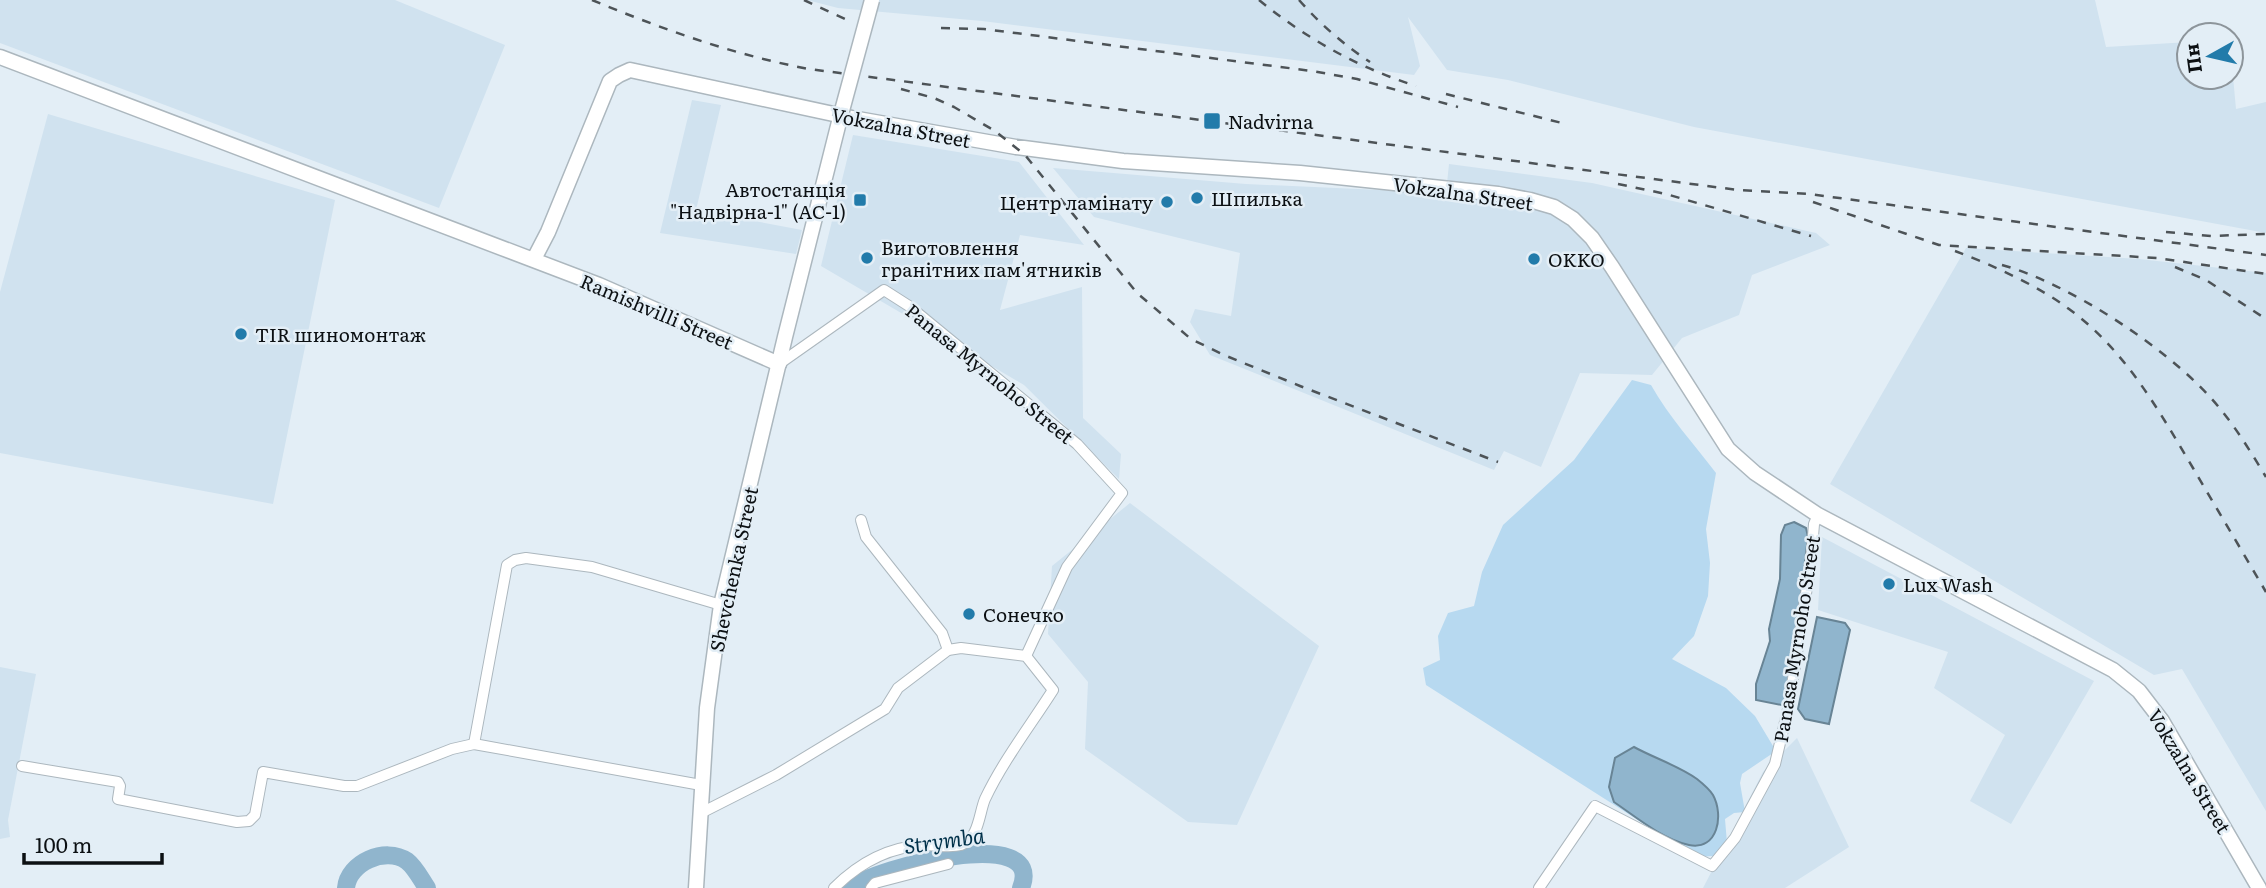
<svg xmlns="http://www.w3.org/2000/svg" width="2266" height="888" font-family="Literata,serif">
<rect width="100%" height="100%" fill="#e3eef6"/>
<g fill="#d0e2ef">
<polygon points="0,0 395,0 505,45 439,208 0,43"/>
<polygon points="807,0 2095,0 2106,47 2189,42 2189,77 2231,77 2231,55 2236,109 2266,102 2266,233 1694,127 1508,80 1447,70 1408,17 1420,66 1414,75 982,21 838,8"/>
<polygon points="692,100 721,105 696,210 802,230 796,254 660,233"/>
<polygon points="48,114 335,200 273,504 0,453 0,292"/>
<polygon points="853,135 1019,162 1084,245 1020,235 1000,310 1082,287 1083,418 1121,454 1119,479 1024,385 821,266"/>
<polygon points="1449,164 1592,183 1816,233 1830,245 1752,275 1739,315 1682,338 1652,375 1580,373 1541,467 1504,451 1494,470 1210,355 1190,322 1195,309 1231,316 1240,253 1094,217 1053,168 1246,184 1446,193"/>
<polygon points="1966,248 2139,259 2266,273 2266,811 2182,669 2154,675 1830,484"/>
<polygon points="1130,503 1319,646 1237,825 1188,822 1085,749 1088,682 1048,634 1052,566"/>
<polygon points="1822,537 2094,681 2011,824 1970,801 2005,735 1934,688 1948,652 1818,610"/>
<polygon points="0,667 36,674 8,820 10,837 0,839"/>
<polygon points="1797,738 1849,847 1785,888 1703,888 1763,772"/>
</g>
<path fill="#b7d9f0" d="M1632,380L1651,385C1669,417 1694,444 1716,473L1706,529L1710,563L1708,596L1694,636L1672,659L1726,688L1755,716L1776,751L1742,774L1740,783L1745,812L1734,813L1725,819L1728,855L1696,857L1426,685L1423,668L1440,660L1438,636L1448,613L1474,606L1482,572L1503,525L1574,460Z"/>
<g fill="#90b5cd" stroke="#688495" stroke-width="2">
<polygon points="1794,522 1806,528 1808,537 1787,706 1756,700 1756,684 1770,641 1769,629 1780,579 1781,535 1785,525"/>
<polygon points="1817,617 1845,623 1850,630 1829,724 1805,719 1798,709"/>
<path d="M1634,747C1654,758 1679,766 1697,779C1702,783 1710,790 1713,795C1724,815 1718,851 1689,845C1662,839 1636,817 1614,802L1609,787L1615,758Z"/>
</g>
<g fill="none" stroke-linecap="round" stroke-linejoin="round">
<g stroke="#90b5cd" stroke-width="18">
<path d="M346,888C348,863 385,846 407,861C415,867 421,879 427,888"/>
<path d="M851,888C875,868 1047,823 1021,888"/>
</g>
<g stroke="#acb7be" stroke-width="12">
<g id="street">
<polyline points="779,364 884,290 909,306 1077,444 1122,493 1067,567 1026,656"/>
<polyline points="861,520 866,537 942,633 948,650"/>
<polyline points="22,766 118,782 120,786 118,799 237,822 249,821 255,815 263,772 344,786 357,786 452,749 474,744"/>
<polyline points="701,785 474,744 507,565 515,560 526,558 592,567 721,605"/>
<path d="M699,814L776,775L885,709L898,688L948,650L961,648L1026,656L1053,690C1030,726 1003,761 985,799C979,813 979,839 961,845C950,848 936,845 924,845C888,847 859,863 834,888"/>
<polyline points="871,888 875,883 948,864"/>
<polyline points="1539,888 1595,806 1712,866 1735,838 1775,764 1789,705 1811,561 1814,524 1818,515"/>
</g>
</g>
<g stroke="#acb7be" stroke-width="17">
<g id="secondary">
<polyline points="0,57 599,285 779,364"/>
<polyline points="534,259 548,232 610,81 619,75 630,70 852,118 1016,147 1123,161 1300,173 1498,194 1530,200 1554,207 1573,219 1592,238 1612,267 1728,449 1755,473 1818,515 2113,670 2139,691 2162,721 2259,888"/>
<polyline points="696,888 707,708 721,605 785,337 840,118"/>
</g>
</g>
<use href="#street" stroke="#fff" stroke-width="10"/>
<use href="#secondary" stroke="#fff" stroke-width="14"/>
<g stroke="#4d5357" stroke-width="2.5" stroke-dasharray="9 9" stroke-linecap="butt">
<path d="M592,0C662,29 734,55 809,69L1669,181L1738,190L1809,194L2266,255"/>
<polyline points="804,0 847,20"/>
<path d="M1259,0C1307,39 1357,67 1416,86"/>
<path d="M1299,0C1320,24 1344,45 1370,62"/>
<polyline points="941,28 984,29 1312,71 1357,79 1458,107"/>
<polyline points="901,89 934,98 954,107 995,131 1025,155 1137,293 1191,339 1224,355 1300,386 1498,462"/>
<polyline points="1446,94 1562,123"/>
<polyline points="1618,184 1666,194 1811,236"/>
<polyline points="1813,202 1939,245 2157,258 2266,274"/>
<polyline points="2166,232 2211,236 2266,234"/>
<path d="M1955,251C1992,265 2037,285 2069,309C2125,350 2158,409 2193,468C2217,509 2242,551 2266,592"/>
<path d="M2002,265C2068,283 2164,346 2210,397C2232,421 2249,449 2266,477"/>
<polyline points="2175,267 2206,280 2266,319"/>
</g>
<g stroke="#acb7be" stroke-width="17" stroke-linecap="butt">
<polyline id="secondary-bridge" points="840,118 872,0"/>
</g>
<use href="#secondary-bridge" stroke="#fff" stroke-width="14"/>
</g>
<g fill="#227baa" stroke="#e3eef6" stroke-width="2.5">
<rect x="1203" y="112" width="18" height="18" rx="3.5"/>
<circle cx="1197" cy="198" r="7"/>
<rect x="853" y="193" width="14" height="14" rx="3.5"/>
<circle cx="1167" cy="202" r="7"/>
<circle cx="867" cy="258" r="7"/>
<circle cx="1534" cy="259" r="7"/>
<circle cx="241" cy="334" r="7"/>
<circle cx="1889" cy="584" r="7"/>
<circle cx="969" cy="614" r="7"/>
</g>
<g text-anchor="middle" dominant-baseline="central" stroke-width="5" stroke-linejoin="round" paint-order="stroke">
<g font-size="19" fill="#0c1013" stroke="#e3eef6" text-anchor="start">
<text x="1228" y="121">Nadvirna</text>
<text x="846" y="189" text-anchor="end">Автостанція<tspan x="846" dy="22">"Надвірна-1" (АС-1)</tspan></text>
<text x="1211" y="198">Шпилька</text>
<text x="1153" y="202" text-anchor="end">Центр ламінату</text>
<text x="881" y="247">Виготовлення<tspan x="881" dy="22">гранітних пам'ятників</tspan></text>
<text x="1548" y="259">OKKO</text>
<text x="255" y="334">TIR шиномонтаж</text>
<text x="1903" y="584">Lux Wash</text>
<text x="983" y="614">Сонечко</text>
</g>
<g font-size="19" fill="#0c1013" stroke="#e3eef6">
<text transform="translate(901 127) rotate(11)">Vokzalna Street</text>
<text transform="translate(1463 193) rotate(8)">Vokzalna Street</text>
<text transform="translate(657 311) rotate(23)">Ramishvilli Street</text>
<text transform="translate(990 373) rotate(39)">Panasa Myrnoho Street</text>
<text transform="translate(733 569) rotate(-78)">Shevchenka Street</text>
<text transform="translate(1796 639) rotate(-81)">Panasa Myrnoho Street</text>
<text transform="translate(2190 771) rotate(59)">Vokzalna Street</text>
</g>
<g font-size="21" font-style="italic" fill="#00314a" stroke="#e3eef6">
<text transform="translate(944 839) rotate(-8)">Strymba</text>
</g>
</g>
<g transform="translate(2210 56) rotate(262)"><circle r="33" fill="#e3eef6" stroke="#8d959b" stroke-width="2"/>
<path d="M0-5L12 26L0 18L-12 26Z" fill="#227baa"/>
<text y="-10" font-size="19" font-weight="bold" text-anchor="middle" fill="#0c1013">Пн</text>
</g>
<path d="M24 853v10h138v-10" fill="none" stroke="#0c1013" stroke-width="3.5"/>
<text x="35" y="853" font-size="21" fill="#0c1013" stroke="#e3eef6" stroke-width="5" paint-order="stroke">100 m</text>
</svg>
